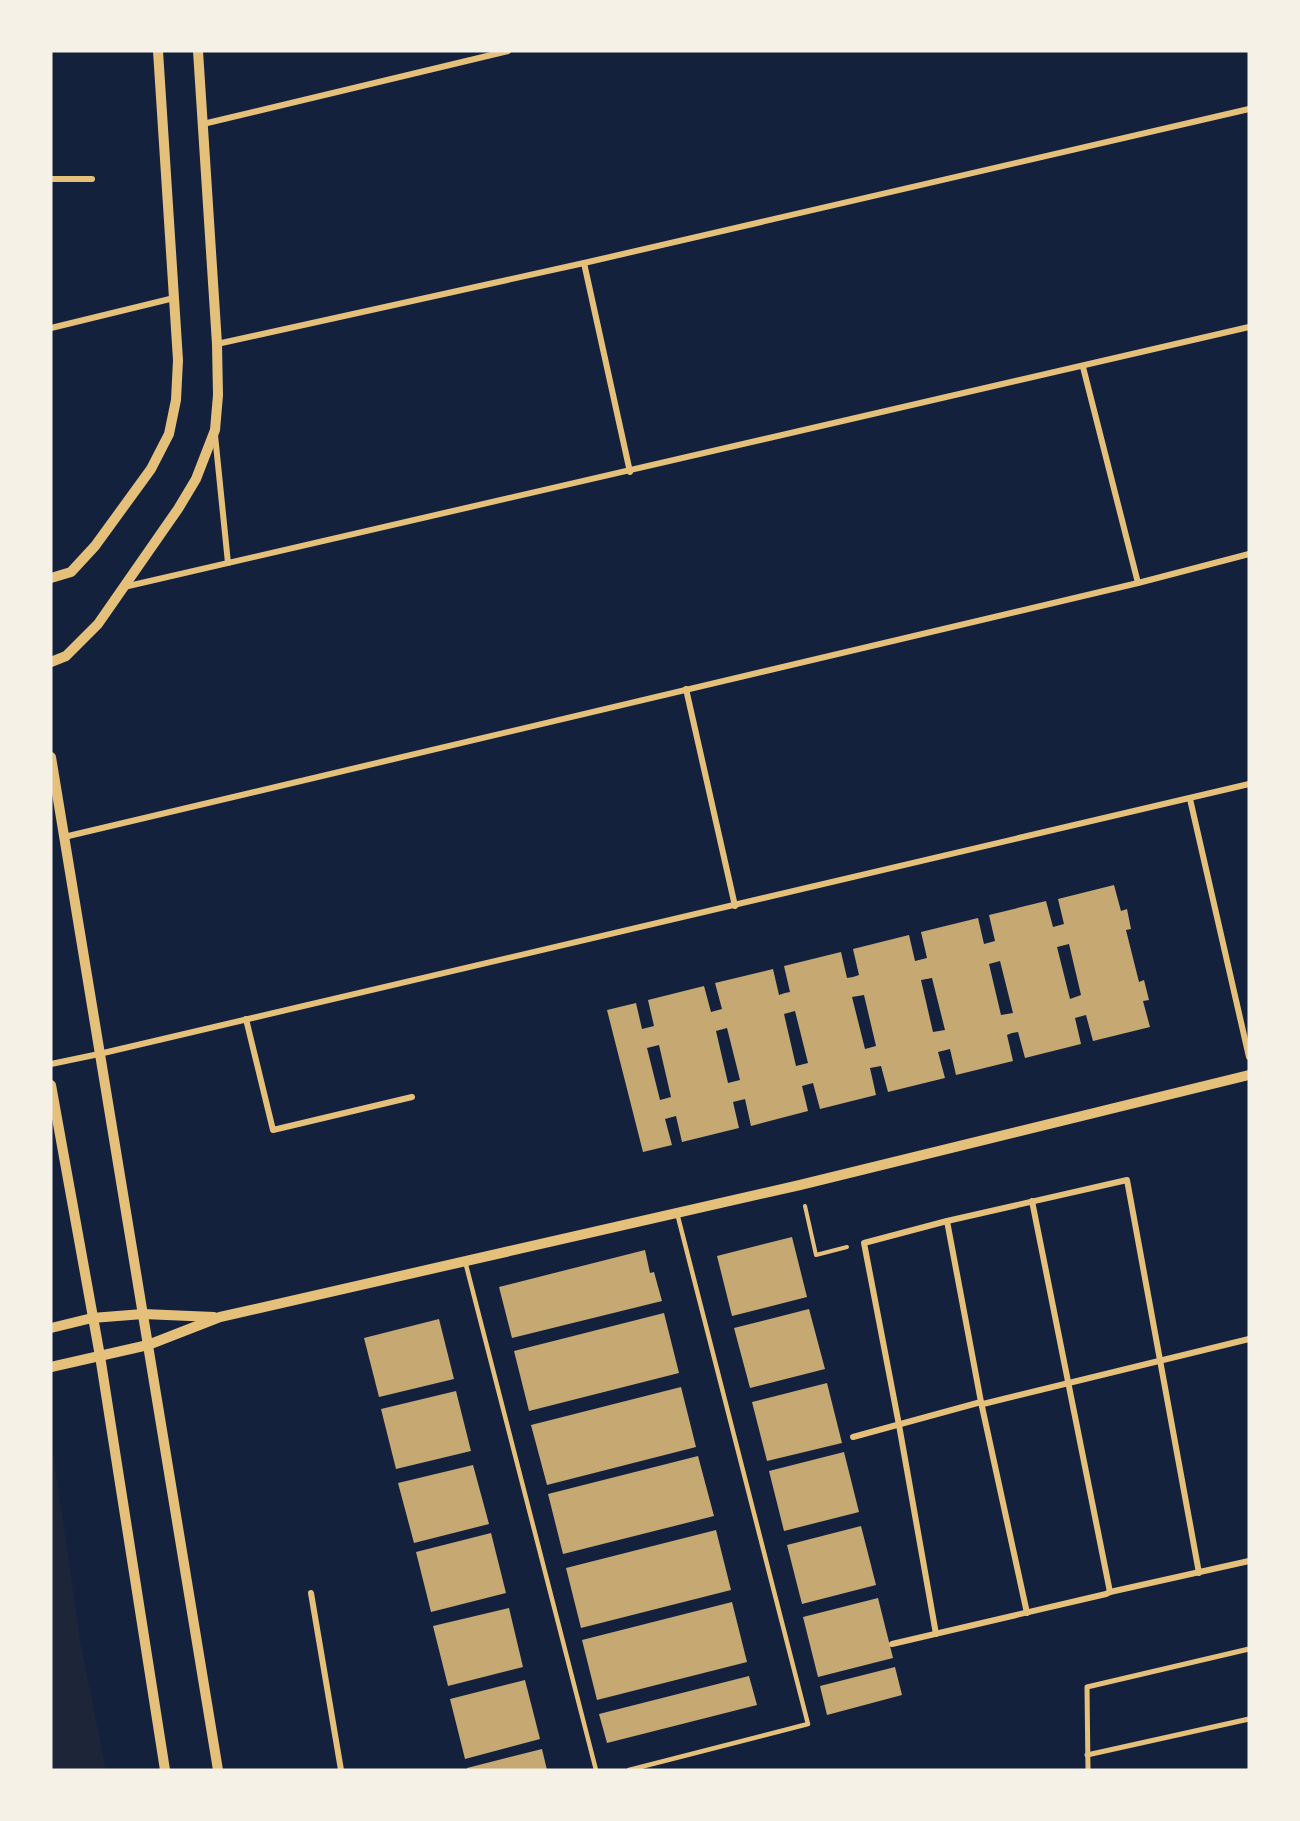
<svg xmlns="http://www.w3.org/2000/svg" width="1300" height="1821" font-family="Helvetica,sans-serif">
<rect width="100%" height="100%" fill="#14213d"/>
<polygon fill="#1d2539" points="51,1439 81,1646 106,1770 51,1770"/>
<g fill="#c6a872" fill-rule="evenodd">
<path d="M1114,885L1121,911L1127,909L1131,929L1126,930L1139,982L1144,980L1149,1000L1143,1001L1150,1027L1093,1041L1086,1015L1075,1018L1081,1044L1025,1058L1018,1032L1012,1033L1007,1035L1013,1061L956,1075L950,1049L938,1052L945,1078L888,1092L881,1066L870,1068L876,1095L820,1109L813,1083L802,1086L808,1111L751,1126L745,1099L733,1102L739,1128L682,1142L676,1116L665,1119L672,1145L643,1152L607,1010L636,1003L642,1029L654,1026L648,1000L704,986L711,1012L722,1009L715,983L773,969L779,995L785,993L790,992L784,966L841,952L847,978L853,977L859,975L853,949L909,935L915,961L927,958L921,932L978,918L984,944L995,941L989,915L1046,901L1053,927L1064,924L1058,899ZM1069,944L1081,995L1070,999L1057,947ZM1000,961L1013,1013L1001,1015L989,964ZM932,978L945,1030L933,1032L921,980ZM864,995L876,1046L865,1049L852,997ZM795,1011L808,1063L796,1066L784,1014ZM727,1028L740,1080L728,1083L716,1031ZM659,1045L671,1097L660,1100L647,1048Z"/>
<polygon points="792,1237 807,1297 732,1316 717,1256"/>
<polygon points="645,1250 650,1273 654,1272 662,1301 512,1338 499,1287"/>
<polygon points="809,1309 825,1369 750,1388 734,1328"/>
<polygon points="664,1313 679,1373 529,1411 514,1351"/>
<polygon points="439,1319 454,1379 379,1397 364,1338"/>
<polygon points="827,1383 842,1443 767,1461 752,1402"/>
<polygon points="681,1387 696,1447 547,1485 531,1425"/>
<polygon points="456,1391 471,1451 396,1469 381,1409"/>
<polygon points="844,1452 859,1512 784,1531 769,1471"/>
<polygon points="698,1456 714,1516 563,1554 548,1494"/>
<polygon points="473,1465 489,1524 414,1543 398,1483"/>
<polygon points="861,1526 876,1585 802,1604 787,1545"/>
<polygon points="716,1530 731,1590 581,1628 566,1568"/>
<polygon points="491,1533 506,1593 431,1612 416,1552"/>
<polygon points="878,1598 893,1658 818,1677 803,1617"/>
<polygon points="732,1602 747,1662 597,1700 582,1640"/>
<polygon points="509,1608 523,1667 448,1686 433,1626"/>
<polygon points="895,1667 902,1695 827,1715 820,1686"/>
<polygon points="749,1676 757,1705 607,1743 599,1714"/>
<polygon points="525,1680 540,1739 465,1759 450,1699"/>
<polygon points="542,1749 547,1770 467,1770 467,1768"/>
</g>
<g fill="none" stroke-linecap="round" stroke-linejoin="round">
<polyline stroke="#e5c07b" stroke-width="4" points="805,1206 816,1255 847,1247"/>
<g stroke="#e5c07b" stroke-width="4.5">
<polyline points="465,1261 596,1770"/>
<polyline points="629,1770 808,1724 677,1213"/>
</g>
<g stroke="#e5c07b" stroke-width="5">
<polyline points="1087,1755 1249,1719"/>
<polyline points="1088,1770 1087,1687 1249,1649"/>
</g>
<g stroke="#e5c07b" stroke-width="6">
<polyline points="203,124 508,51"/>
<polyline points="51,179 92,179"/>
<polyline points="584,263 630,472"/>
<polyline points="51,328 174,298"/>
<polyline points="217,344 584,263 1249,109"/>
<polyline points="1083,367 1138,583"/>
<polyline points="215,435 228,563"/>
<polyline points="124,587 1249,327"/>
<polyline points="686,689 735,906"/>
<polyline points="1190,799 1249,1057"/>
<polyline points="64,837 1138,583 1249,554"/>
<polyline points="246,1019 273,1130 412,1097"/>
<polyline points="51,1064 99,1054 1249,784"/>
<polyline points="1032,1201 1110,1592"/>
<polyline points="947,1221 981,1402 1027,1613"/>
<polyline points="853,1437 981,1402 983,1404 1249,1339"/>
<polyline points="311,1593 341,1770"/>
<polyline points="936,1634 899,1425 864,1243 947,1221 1127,1180 1199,1573"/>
<polyline points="892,1644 1106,1594 1110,1592 1249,1561"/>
</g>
<g stroke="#e5c07b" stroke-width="10">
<polyline points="51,578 71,572 95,546 151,469 169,434 176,400 178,360 158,51"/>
<polyline points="51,662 66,656 98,624 178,509 196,479 215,430 218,395 217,344 198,51"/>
<polyline points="51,757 218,1770"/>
<polyline points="51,1085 100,1356 165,1770"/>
<polyline points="51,1328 92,1318 143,1314 214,1317"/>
<polyline points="51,1367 148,1345 220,1317 800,1185 1249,1075"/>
</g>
</g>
<rect width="1300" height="1821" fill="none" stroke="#f6f1e7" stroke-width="105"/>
</svg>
